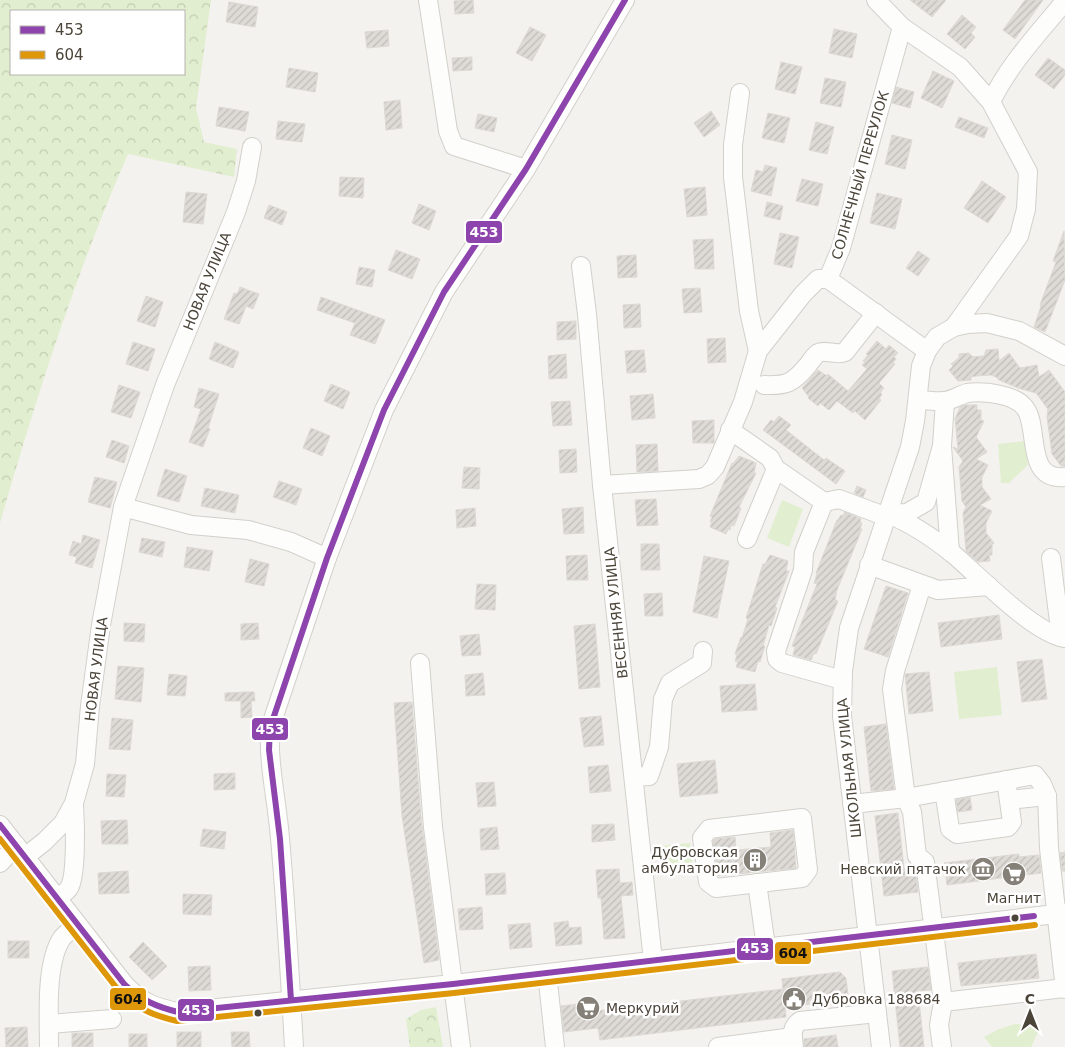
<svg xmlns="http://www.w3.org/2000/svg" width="1065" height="1047" font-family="'DejaVu Sans',sans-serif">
<defs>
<pattern id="forest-crowns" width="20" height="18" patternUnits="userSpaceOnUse" patternTransform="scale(1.25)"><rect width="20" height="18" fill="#e1eecf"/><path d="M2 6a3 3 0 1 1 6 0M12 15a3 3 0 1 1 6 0" fill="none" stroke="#c3cdb2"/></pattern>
<pattern id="building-hatch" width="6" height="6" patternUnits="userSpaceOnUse" patternTransform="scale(1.25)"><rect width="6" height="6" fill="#dedbd6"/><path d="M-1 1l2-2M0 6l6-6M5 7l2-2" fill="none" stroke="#c0bdb8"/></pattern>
</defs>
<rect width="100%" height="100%" fill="#f4f2ee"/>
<g fill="#e1eecf">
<polygon points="1025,441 1028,465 1009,483 1001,483 998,444"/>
<polygon points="782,500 803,509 789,547 767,538"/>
<polygon points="997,667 1002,715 959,719 954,672"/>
<polygon points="690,843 693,869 662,873 660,846"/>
<polygon points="1015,1024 1028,1025 1039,1030 1031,1047 992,1047 984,1037 999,1029"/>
</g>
<g fill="url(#forest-crowns)" fill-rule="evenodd">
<path d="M0,0H211L196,108L204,142L237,149L234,177L128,154C76,273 36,398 0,523ZM184,11V74H11V11Z"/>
<polygon points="436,1007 443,1047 410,1047 406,1019 421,1010"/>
</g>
<g fill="url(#building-hatch)" stroke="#dcd9d4">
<polygon points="473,0 474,13 455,14 454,1"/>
<polygon points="910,0 946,0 932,17"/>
<polygon points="1025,0 1043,0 1015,39 1003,30"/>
<polygon points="229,2 258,7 255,27 226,22"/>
<polygon points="962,15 976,27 971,33 975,37 965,49 947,34"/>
<polygon points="530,27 546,35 532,61 516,53"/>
<polygon points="834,29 857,34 852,58 829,53"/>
<polygon points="388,30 389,46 367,48 365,32"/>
<polygon points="472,57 472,70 453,71 452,58"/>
<polygon points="1048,58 1065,70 1065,75 1054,89 1035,75"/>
<polygon points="781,62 802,67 795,94 775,89"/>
<polygon points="289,68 318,73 315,92 286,87"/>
<polygon points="933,71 954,81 942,108 921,98"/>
<polygon points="825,78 846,82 841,107 820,103"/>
<polygon points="896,87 914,92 910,108 892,103"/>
<polygon points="400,100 402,128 386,130 384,102"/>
<polygon points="219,107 249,112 245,131 216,126"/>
<polygon points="711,111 720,125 704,137 694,123"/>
<polygon points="768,113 790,118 784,143 762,138"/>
<polygon points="478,114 497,118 494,132 475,128"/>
<polygon points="959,117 988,128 984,138 955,127"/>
<polygon points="278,121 305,124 302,142 276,139"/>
<polygon points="816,122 834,127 827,154 809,150"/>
<polygon points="892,135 912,140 905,169 885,164"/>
<polygon points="765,165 777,168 771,196 751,191 756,170 763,172"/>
<polygon points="340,177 364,178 363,198 339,196"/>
<polygon points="802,179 823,184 818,206 796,201"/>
<polygon points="982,181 1006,197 988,223 964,208"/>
<polygon points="705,187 707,215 687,217 684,189"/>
<polygon points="186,192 207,194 203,224 183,222"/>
<polygon points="877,193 902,199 895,229 870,223"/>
<polygon points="767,202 783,206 780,220 764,216"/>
<polygon points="419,204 436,211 429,230 412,223"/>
<polygon points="269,205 287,212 282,225 264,218"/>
<polygon points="1064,231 1065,280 1045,332 1034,327 1041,306 1040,305 1056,262 1053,261"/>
<polygon points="780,233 799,237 792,268 774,264"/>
<polygon points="713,239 714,269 695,269 693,240"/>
<polygon points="396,250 420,259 412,279 388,270"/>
<polygon points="918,251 930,259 918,276 906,268"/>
<polygon points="636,255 637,277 618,278 617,256"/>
<polygon points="359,267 375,270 372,287 356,284"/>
<polygon points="240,287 259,294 253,309 246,306 239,324 224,319 234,293 237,294"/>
<polygon points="700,288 702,312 684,313 682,289"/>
<polygon points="146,296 163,302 155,327 137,321"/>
<polygon points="321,297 385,320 375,344 350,335 355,323 317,310"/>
<polygon points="640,304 641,327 624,328 623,305"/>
<polygon points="576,321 576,339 557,340 557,322"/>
<polygon points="725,338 726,362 708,363 707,339"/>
<polygon points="877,341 886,349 889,345 898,353 894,357 896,359 893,363 895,364 879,383 884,388 880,393 882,394 879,399 881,400 865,420 855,411 853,413 837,401 829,410 820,403 818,406 808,398 809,397 802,388 818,370 827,376 828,374 848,391 867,369 862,365 865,362 863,361 868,355 866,354"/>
<polygon points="133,342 155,349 148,371 126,364"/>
<polygon points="215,342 239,352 233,368 209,359"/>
<polygon points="998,349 999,361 1009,353 1020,368 1037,365 1039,377 1049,370 1065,392 1065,466 1061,466 1052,454 1047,417 1048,409 1036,393 1018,388 999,380 996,377 991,375 976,376 971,377 971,380 958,381 949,370 953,366 951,364 959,358 959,354 969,353 973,357 984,356 986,350"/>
<polygon points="644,350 646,372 627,373 625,351"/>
<polygon points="566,354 567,378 549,379 548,356"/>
<polygon points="331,384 350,392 343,409 324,401"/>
<polygon points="119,385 140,392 131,418 111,412"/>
<polygon points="199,388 219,394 208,428 210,429 203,447 189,442 201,409 194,407"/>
<polygon points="653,394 655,418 632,420 630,396"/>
<polygon points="570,401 572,425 553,426 551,402"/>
<polygon points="964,405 977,405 977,410 981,410 981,420 984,421 976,437 987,452 976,459 988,465 982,477 982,487 991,499 980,505 992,511 986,523 986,533 994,543 992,545 992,555 989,555 990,561 978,562 966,551 963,513 966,507 962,501 959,467 963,461 953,447 958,449 955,419 960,407"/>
<polygon points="779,416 791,425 786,430 824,460 826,458 845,471 836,484 763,430 771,420 774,422"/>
<polygon points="714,420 714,443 693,443 692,421"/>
<polygon points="311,428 330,436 322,456 303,448"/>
<polygon points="112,440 129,446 124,463 106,457"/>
<polygon points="657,444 658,471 637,472 636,445"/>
<polygon points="576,449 577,472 560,473 559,450"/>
<polygon points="739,456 756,463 754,473 756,473 739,507 741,508 734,526 731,525 730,530 728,529 726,534 710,527 712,522 710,522 712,517 710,516 732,463 733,464"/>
<polygon points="464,467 480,468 479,489 462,488"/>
<polygon points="165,469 187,476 179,502 157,496"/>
<polygon points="95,477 117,482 110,508 88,502"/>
<polygon points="279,481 302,489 296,505 273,497"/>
<polygon points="857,486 866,490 863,497 854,493"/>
<polygon points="205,488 239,495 235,513 201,506"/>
<polygon points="656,499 658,525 637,526 635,500"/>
<polygon points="583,507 584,533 564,534 562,509"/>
<polygon points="475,508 476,526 457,528 456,510"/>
<polygon points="845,512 861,519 860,522 862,523 860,529 862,529 837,590 835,600 838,601 816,654 814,653 811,660 793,655 795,647 792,646 817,584 814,583 817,574 816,573 837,520 838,520 841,515 843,516"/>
<polygon points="83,535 100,540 92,568 75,563 77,557 69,555 73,541 81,544"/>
<polygon points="142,538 165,542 162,557 139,552"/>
<polygon points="641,544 659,544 660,570 641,570"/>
<polygon points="187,547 213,551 209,571 184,567"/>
<polygon points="587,555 588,580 567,580 566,556"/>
<polygon points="770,555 788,561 786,571 789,571 775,607 777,608 771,626 769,625 763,646 765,646 760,662 758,661 755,672 736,667 738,662 735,661 737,655 735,654 741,637 742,638 748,619 746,618 763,564 765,564"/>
<polygon points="704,556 729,561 717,618 693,612"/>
<polygon points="250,559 269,564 264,586 245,582"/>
<polygon points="477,584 496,585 495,610 475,609"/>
<polygon points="886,586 908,593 888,657 864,649"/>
<polygon points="662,593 663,616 645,616 644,594"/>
<polygon points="999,615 1002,639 941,647 938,623"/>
<polygon points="124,623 145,624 144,642 124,641"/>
<polygon points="258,623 259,639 241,640 241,624"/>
<polygon points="595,624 600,687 579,689 574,626"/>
<polygon points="479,634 481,655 462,656 460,636"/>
<polygon points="1042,659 1047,699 1022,702 1017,662"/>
<polygon points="118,666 144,668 141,702 115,699"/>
<polygon points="929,672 933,711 909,714 905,674"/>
<polygon points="483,673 485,695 466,696 465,675"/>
<polygon points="169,674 187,676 185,696 167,695"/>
<polygon points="755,684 757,710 722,712 720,686"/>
<polygon points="246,692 254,692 255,701 251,701 252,717 241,718 241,701 225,701 225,693"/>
<polygon points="412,702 421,817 439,960 424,963 402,816 394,703"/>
<polygon points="601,716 604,745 584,747 580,718"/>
<polygon points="112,718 133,720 130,750 109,749"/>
<polygon points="886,724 894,789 871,791 864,727"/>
<polygon points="715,760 718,793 680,797 677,764"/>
<polygon points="608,765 611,791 590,793 588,767"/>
<polygon points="235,773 235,789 214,790 214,774"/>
<polygon points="107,774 126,775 124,797 106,796"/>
<polygon points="494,782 496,806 478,807 476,783"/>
<polygon points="970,797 972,810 958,812 956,800"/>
<polygon points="898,813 904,869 915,868 918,892 884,896 875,816"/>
<polygon points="127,820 128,844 102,844 101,821"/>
<polygon points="614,824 615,840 592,842 592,825"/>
<polygon points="497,827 499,849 481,850 480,829"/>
<polygon points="203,829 226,832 224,849 200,846"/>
<polygon points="793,830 796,868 718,876 713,841 715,839 735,837 736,850 771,847 770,833"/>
<polygon points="1065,852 1065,871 1062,871 1060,853"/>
<polygon points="1019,854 1019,857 1039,855 1041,873 947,885 944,863"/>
<polygon points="619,869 620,883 632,882 633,895 621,896 625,938 604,939 601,898 598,898 596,870"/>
<polygon points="128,871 129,893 99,894 98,873"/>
<polygon points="505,873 506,894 486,895 485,874"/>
<polygon points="183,894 212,895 211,915 183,914"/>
<polygon points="482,907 483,929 460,930 458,909"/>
<polygon points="568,921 569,928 581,927 582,944 556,946 554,923"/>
<polygon points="530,923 532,947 510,949 508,925"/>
<rect x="8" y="941" width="21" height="17"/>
<polygon points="143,942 167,966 152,980 129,957"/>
<polygon points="1036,954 1039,978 961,986 958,963"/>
<polygon points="210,966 211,990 189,991 188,967"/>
<polygon points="928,967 931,990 918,991 924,1047 900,1047 892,971"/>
<polygon points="840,972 846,978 849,1003 829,1005 829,1002 785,1007 786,1017 600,1040 598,1028 564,1032 561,1006 595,1002 596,1011 783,989 782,979"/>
<polygon points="27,1027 28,1047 6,1047 5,1028"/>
<rect x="177" y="1032" width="24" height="15"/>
<polygon points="231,1032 249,1032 250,1047 232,1047"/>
<rect x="72" y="1033" width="21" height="14"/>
<rect x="129" y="1034" width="18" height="13"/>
<polygon points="836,1035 838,1047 804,1047 804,1039"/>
</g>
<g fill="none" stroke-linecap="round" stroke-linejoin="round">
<g stroke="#d2d0cb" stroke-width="20">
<g id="minor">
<polyline points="428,0 448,131 454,146 526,169"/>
<polyline points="876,0 902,27 960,67 991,102 1028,172 1026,209 1019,236 954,327"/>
<polyline points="740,93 733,145 733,177 749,311 758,351"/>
<path d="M991,102C1009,64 1039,33 1065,1"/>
<polyline points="581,266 587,314 602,485 653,961"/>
<polyline points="828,279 927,351"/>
<path d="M764,385C787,386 793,383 808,365C811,361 814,356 818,353C825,349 836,356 845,352L876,313"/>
<path d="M918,400C927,400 937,402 945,401C953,400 960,395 967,393C984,391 1015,394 1025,408C1040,427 1024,481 1065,477"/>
<polyline points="945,401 942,446 950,552"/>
<polyline points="730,430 770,458 776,469 824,502 839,499 879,514 907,513 926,502 942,446"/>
<polyline points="602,485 699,479 708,475 715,467 743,402 758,351 803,294 818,279 828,279 841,248 902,27"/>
<polyline points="824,502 804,552 803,570 776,651 777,659 782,663 842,680"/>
<polyline points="123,507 191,525 248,530 291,542 327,558"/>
<path d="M890,515C913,524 933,538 952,553C978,575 1033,633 1065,638"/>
<polyline points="747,539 776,469"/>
<polyline points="1051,558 1061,637"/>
<polyline points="869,565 938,590 989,586"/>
<polyline points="922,585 895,671 892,689 906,798 912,812 917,856 925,862 943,1002"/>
<polyline points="420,663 433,827 461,1047"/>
<polyline points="634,777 649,776 659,747 663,699 670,683 702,663 703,651"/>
<polyline points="944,791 950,829 957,834 1008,827 1012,822 1006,780"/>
<polyline points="1009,800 1047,796"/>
<polyline points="852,804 906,798 1035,775 1042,784 1047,796 1049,848 1065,989"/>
<polygon points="802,818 808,870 802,878 716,888 708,882 702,838 709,829"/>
<path d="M0,825L125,985C143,1003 154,1007 178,1012L453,984L1065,913"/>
<polyline points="26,856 44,842 63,823 74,803 85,764 90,706 101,625 123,507 165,385 236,212 246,181 252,147"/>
<polyline points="0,863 16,845"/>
<polyline points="757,883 766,947"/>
<path d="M57,898C60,895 67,892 69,888C77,876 75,819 74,804"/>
<polyline points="547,973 555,1047"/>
<polyline points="49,1024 112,1019"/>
<path d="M49,1047C49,1018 45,963 62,938C66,933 72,929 77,925"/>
<path d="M294,1047C290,977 286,907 280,838C277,801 268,764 270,728L327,558L384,410L444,292L526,169L625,0"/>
<polyline points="718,1047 793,1037"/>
<path d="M794,1047C793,1036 790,1028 800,1021L877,1013"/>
<polyline points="881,1047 842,716 843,671 849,628 910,447 915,421 921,366 927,351 937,337 954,327 968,324 987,323 1019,331 1065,356"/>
<polyline points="942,1047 939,1025 943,1002 1065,988"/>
</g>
</g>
<use href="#minor" stroke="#fdfdfc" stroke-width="18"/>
<g stroke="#fff" stroke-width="10">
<g id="bus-1">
<path d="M0,825L125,985C141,1000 157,1007 178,1012L453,984L1034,916"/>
<polyline points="291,1000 280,839 269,750 270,728 327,558 384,410 444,292 526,169 625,0"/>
</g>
</g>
<g stroke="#fff" stroke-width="10">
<path id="bus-2" d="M0,839L119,991C136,1008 154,1016 177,1021L454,993L1035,925"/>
</g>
<use href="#bus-1" stroke="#8e44ad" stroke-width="6"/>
<use href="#bus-2" stroke="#dd9709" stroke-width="6"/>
</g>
<defs>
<g id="building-disc" transform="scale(1.25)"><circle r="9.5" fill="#868178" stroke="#fff"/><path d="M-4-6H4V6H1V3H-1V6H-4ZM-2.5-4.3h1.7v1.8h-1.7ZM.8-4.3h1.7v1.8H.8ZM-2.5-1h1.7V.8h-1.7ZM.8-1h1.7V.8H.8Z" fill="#fff"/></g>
<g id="museum-disc" transform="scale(1.25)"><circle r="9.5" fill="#868178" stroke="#fff"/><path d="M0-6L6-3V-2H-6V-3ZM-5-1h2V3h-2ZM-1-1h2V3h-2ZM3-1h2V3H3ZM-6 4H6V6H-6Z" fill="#fff"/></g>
<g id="supermarket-disc" transform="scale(1.25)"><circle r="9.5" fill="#868178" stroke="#fff"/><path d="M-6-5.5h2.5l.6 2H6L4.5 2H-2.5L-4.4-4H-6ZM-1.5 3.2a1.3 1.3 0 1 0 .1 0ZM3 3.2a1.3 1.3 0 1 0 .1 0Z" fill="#fff"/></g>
<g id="civic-disc" transform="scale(1.25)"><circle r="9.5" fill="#868178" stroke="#fff"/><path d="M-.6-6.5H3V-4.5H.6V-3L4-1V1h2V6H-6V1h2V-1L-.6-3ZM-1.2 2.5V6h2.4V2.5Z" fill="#fff"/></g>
</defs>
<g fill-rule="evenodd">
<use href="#building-disc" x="755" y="860"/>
<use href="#museum-disc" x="983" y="869"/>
<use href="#supermarket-disc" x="1014" y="874"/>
<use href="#civic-disc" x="794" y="999"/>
<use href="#supermarket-disc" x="588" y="1008"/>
</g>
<g fill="#4b4439" stroke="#fff" stroke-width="2">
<circle cx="1015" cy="918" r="4.5"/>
<circle cx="258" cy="1013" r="4.5"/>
</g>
<g text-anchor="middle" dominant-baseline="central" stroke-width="5" stroke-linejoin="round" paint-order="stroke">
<g font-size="14" fill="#4b4439" stroke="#fff">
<text transform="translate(860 175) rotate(-74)">СОЛНЕЧНЫЙ ПЕРЕУЛОК</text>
<text transform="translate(207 281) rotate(-68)">НОВАЯ УЛИЦА</text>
<text transform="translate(616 613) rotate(-96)">ВЕСЕННЯЯ УЛИЦА</text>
<text transform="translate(96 669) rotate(-83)">НОВАЯ УЛИЦА</text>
<text transform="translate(849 768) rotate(-96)">ШКОЛЬНАЯ УЛИЦА</text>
</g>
<g font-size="14" fill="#4b4439" stroke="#fff" text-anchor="end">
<text x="738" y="852">Дубровская<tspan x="738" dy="16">амбулатория</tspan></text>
<text x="966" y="869">Невский пятачок</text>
<text x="1014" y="898" text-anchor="middle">Магнит</text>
<text x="812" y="999" text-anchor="start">Дубровка 188684</text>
<text x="606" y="1008" text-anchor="start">Меркурий</text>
</g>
</g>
<g stroke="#fff" stroke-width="2">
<rect x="465" y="220" width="38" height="24" rx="5" fill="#8e44ad"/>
<rect x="251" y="717" width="38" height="24" rx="5" fill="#8e44ad"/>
<rect x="736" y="937" width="38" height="24" rx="5" fill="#8e44ad"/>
<rect x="774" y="941" width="38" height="24" rx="5" fill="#dd9709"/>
<rect x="109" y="987" width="38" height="24" rx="5" fill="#dd9709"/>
<rect x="177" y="998" width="38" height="24" rx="5" fill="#8e44ad"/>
</g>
<g font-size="14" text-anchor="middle" font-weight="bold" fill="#fff">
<text x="484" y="237">453</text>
<text x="270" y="734">453</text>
<text x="755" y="953">453</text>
<text x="196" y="1015">453</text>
</g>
<g font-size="14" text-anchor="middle" font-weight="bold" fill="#111">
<text x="793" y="958">604</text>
<text x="128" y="1004">604</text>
</g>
<rect x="10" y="10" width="175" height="65" fill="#ffffff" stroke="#b7b4b0"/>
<rect x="20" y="26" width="25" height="8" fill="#8e44ad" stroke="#b7b4b0"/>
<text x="55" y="35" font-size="15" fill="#4b4439">453</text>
<rect x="20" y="51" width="25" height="8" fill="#dd9709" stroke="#b7b4b0"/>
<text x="55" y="60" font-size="15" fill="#4b4439">604</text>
<g transform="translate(1030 1012)" stroke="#ffffff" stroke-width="4" paint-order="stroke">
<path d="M0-4L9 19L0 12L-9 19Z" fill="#4b4439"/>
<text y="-8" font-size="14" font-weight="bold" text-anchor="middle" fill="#4b4439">С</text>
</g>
</svg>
